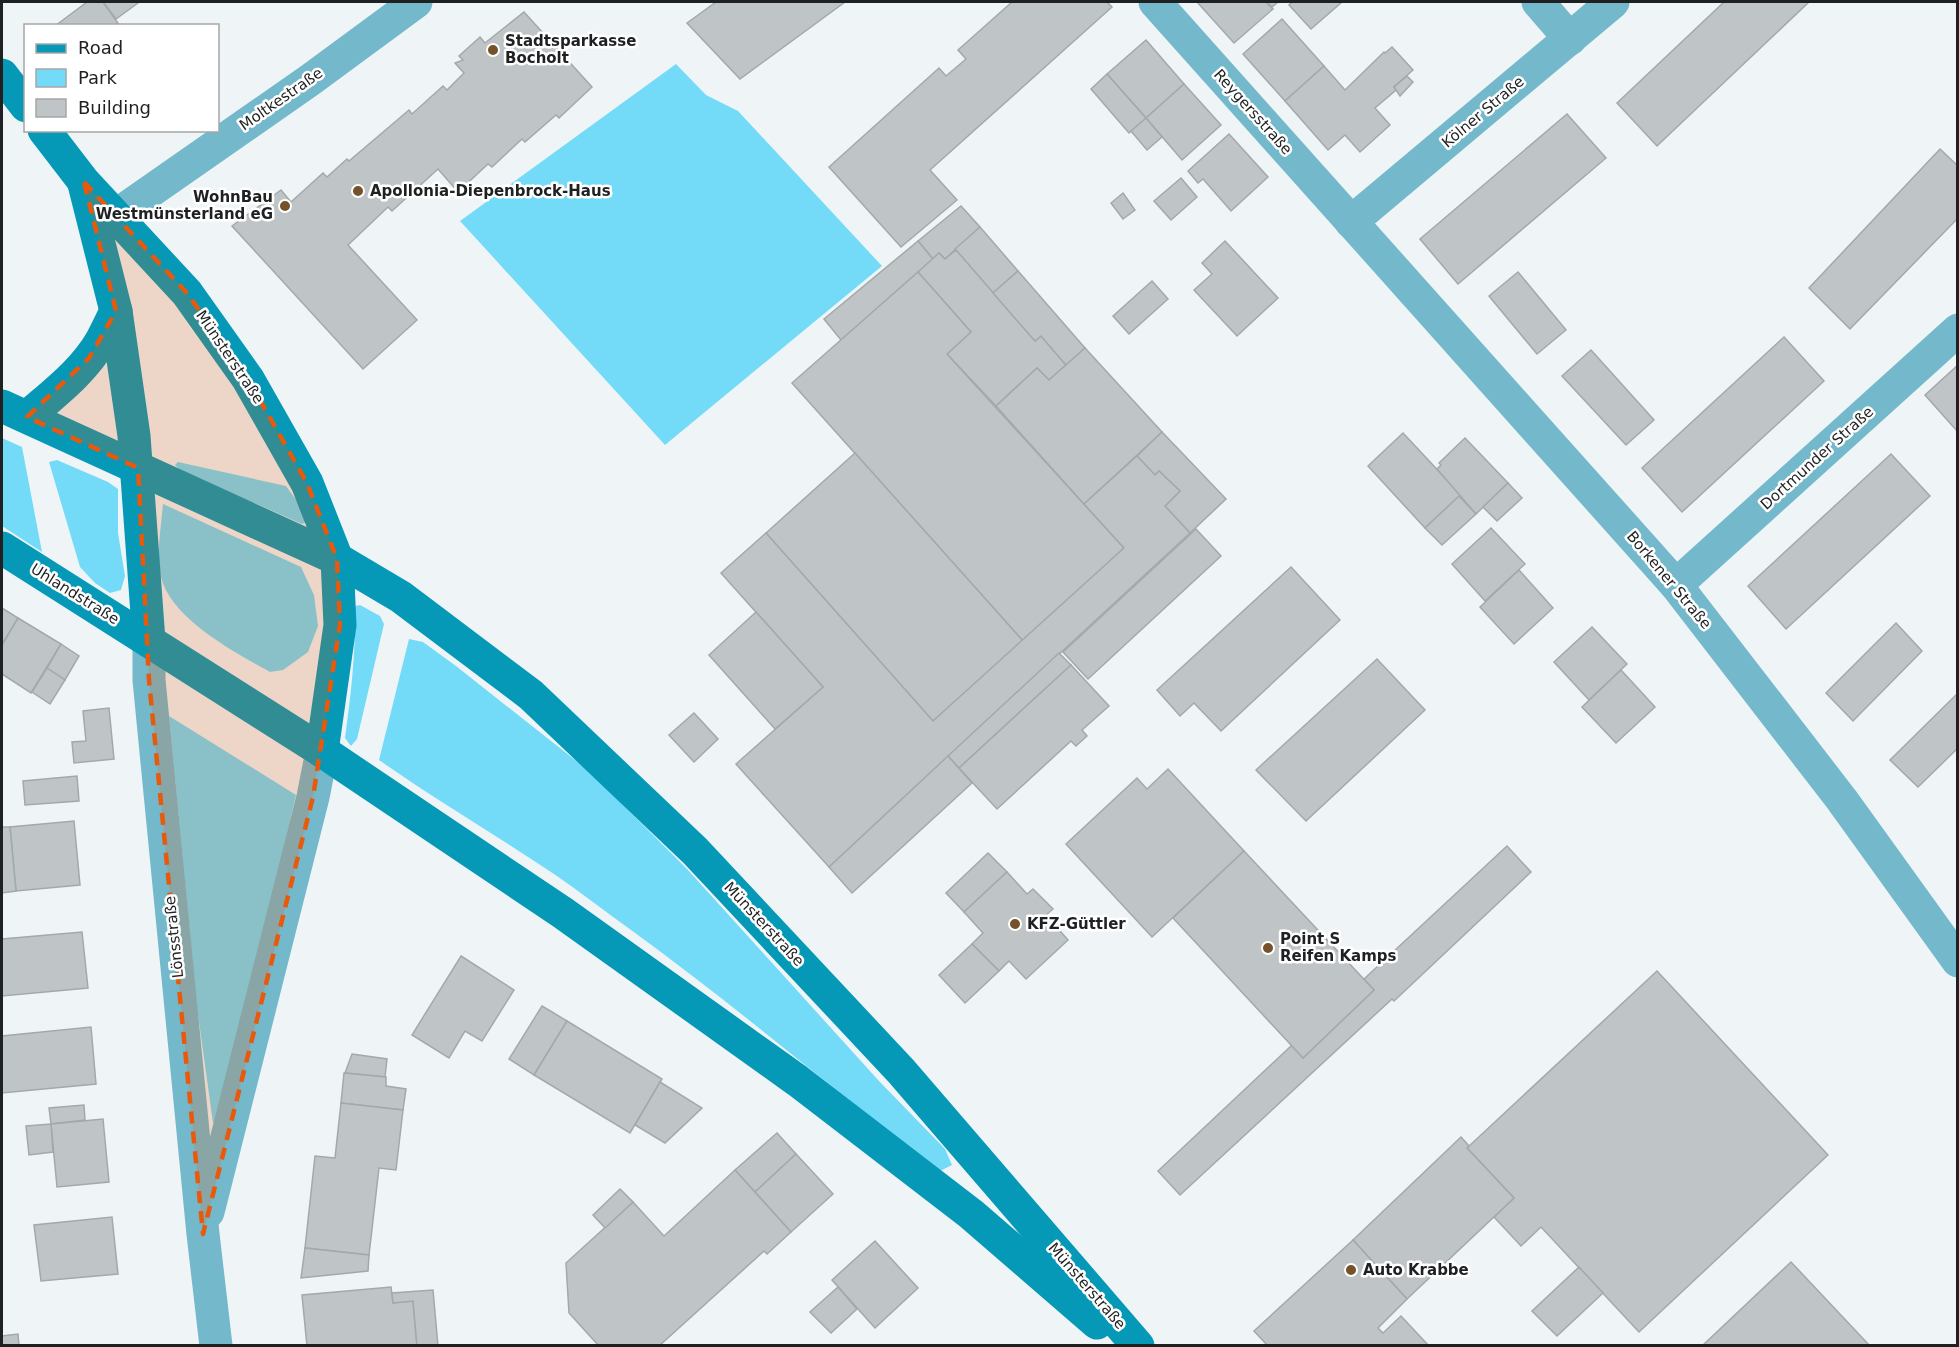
<svg xmlns="http://www.w3.org/2000/svg" width="1959" height="1347" font-family="'DejaVu Sans',sans-serif">
<rect width="100%" height="100%" fill="#eff5f7"/>
<g fill="#73dbf8">
<polygon points="676,64 706,95 738,111 882,266 665,445 460,221"/>
<polygon points="2,438 22,447 42,552 2,526"/>
<polygon points="57,460 108,482 118,489 118,533 125,576 121,590 110,593 95,583 80,567 49,462"/>
<polygon points="178,462 286,486 299,504 306,522 302,524 180,470 175,465"/>
<path d="M163,504L301,567L314,595L318,626L308,652L283,670L270,672C236,653 171,619 161,577C156,554 161,527 163,504Z"/>
<path d="M360,605L380,616L384,624L357,739L351,746L345,738C351,694 356,651 355,606Z"/>
<path d="M409,639L423,642L456,666L589,771L687,869L879,1081L945,1149L952,1165L940,1171C836,1092 737,1007 631,930C606,912 580,892 554,874C496,835 436,800 379,760Z"/>
<polygon points="169,716 296,795 222,1114 213,1123 197,1007"/>
</g>
<g fill="#bfc5c7" stroke="#a3a9ab" stroke-width="1.5">
<polygon points="87,2 103,2 120,26 55,26"/>
<polygon points="103,2 137,2 138,3 116,19"/>
<polygon points="716,2 845,2 740,79 687,23"/>
<polygon points="1012,2 1107,2 1112,7 930,170 957,200 901,247 829,167 939,68 946,76 966,59 958,50"/>
<polygon points="1197,2 1266,2 1273,9 1234,43"/>
<polygon points="1266,2 1278,2 1272,7"/>
<polygon points="1292,2 1342,2 1311,29 1289,5"/>
<polygon points="1724,2 1809,2 1657,146 1617,103"/>
<polygon points="524,12 592,87 559,118 556,115 525,142 522,139 492,167 488,164 458,192 438,169 392,211 388,207 348,245 417,320 363,369 232,226 281,190 291,202 323,173 327,177 347,159 349,161 409,110 412,114 443,86 447,90 464,73 455,63 463,60 459,56 480,37 485,43"/>
<polygon points="1282,19 1324,66 1285,101 1243,54"/>
<polygon points="1146,40 1184,84 1146,118 1107,74"/>
<polygon points="1392,47 1413,70 1394,87 1396,90 1375,108 1390,125 1360,152 1345,135 1328,150 1285,101 1324,66 1345,90 1384,52 1385,53"/>
<polygon points="1107,74 1146,118 1129,133 1091,89"/>
<polygon points="1407,76 1413,82 1400,96 1394,87"/>
<polygon points="1184,84 1221,125 1182,160 1146,118"/>
<polygon points="1567,114 1606,158 1458,284 1420,239"/>
<polygon points="1146,118 1162,137 1147,150 1131,131"/>
<polygon points="1229,134 1268,177 1231,211 1203,179 1198,183 1188,171"/>
<polygon points="1940,149 1958,166 1958,218 1850,329 1809,288"/>
<polygon points="1181,178 1197,197 1171,220 1154,201"/>
<polygon points="1123,193 1135,210 1123,219 1111,203"/>
<polygon points="961,206 980,227 945,259 939,253 933,259 918,241"/>
<polygon points="980,227 1018,271 993,293 955,249"/>
<polygon points="918,241 933,259 841,340 824,319"/>
<polygon points="1225,241 1278,298 1237,336 1194,290 1212,274 1202,263"/>
<polygon points="956,250 1035,341 1041,336 1066,365 1049,380 1037,368 996,406 947,354 971,332 918,272 939,253 945,259"/>
<polygon points="1018,271 1085,348 1066,365 1041,336 1035,341 993,293"/>
<polygon points="918,272 971,332 947,354 1124,548 1023,641 792,383"/>
<polygon points="1518,272 1566,330 1537,354 1489,296"/>
<polygon points="1152,281 1168,299 1129,334 1113,316"/>
<polygon points="1784,337 1824,381 1682,512 1642,468"/>
<polygon points="1085,348 1162,432 1084,504 996,406 1037,368 1049,380"/>
<polygon points="1591,350 1654,420 1626,445 1562,376"/>
<polygon points="1958,365 1958,432 1925,395"/>
<polygon points="1162,432 1226,499 1190,533 1165,506 1180,491 1159,471 1155,475 1137,456"/>
<polygon points="1403,433 1461,495 1425,528 1368,466"/>
<polygon points="1465,438 1508,483 1476,514 1437,469 1441,465 1439,463"/>
<polygon points="855,453 1023,641 933,721 766,533"/>
<polygon points="1891,454 1930,496 1786,629 1748,586"/>
<polygon points="1137,456 1155,475 1159,471 1180,491 1165,506 1190,533 829,867 736,764 823,687 721,573 766,533 933,721 1124,548 1084,504"/>
<polygon points="1508,483 1522,498 1497,521 1483,507"/>
<polygon points="1459,496 1476,514 1442,545 1425,528"/>
<polygon points="1491,528 1525,564 1485,601 1452,564"/>
<polygon points="1196,529 1221,556 1088,679 1063,652"/>
<polygon points="1291,567 1340,620 1221,731 1194,703 1180,716 1157,690"/>
<polygon points="1519,570 1553,608 1514,644 1480,607"/>
<polygon points="2,608 18,618 2,645"/>
<polygon points="756,612 823,687 775,729 709,655"/>
<polygon points="18,618 61,644 31,693 2,674 2,645"/>
<polygon points="1896,623 1922,651 1853,721 1826,693"/>
<polygon points="1592,627 1627,664 1589,700 1554,662"/>
<polygon points="61,644 79,656 65,680 47,668"/>
<polygon points="1059,653 1071,665 959,768 948,756"/>
<polygon points="1377,659 1425,710 1306,821 1256,770"/>
<polygon points="1071,665 1109,706 1082,730 1087,736 1076,746 1071,741 997,809 959,768"/>
<polygon points="47,668 65,680 50,704 32,692"/>
<polygon points="1621,670 1655,707 1616,743 1582,707"/>
<polygon points="1958,693 1958,748 1918,787 1890,760"/>
<polygon points="109,708 114,759 74,763 72,742 86,741 83,711"/>
<polygon points="694,713 718,739 694,762 669,735"/>
<polygon points="948,756 972,783 852,893 829,867"/>
<polygon points="1168,769 1244,851 1152,937 1066,844 1137,778 1147,789"/>
<polygon points="77,776 79,801 25,805 23,781"/>
<polygon points="74,821 80,885 16,891 10,827"/>
<polygon points="2,827 10,827 16,891 2,893"/>
<polygon points="1507,846 1531,872 1394,1001 1392,999 1180,1195 1158,1171 1292,1045 1303,1058 1374,990 1364,979"/>
<polygon points="1244,851 1374,990 1303,1058 1173,918"/>
<polygon points="988,853 1007,872 964,912 946,893"/>
<polygon points="1007,872 1027,894 1033,889 1053,909 1046,915 1068,940 1026,979 1009,961 999,971 972,944 983,933 964,912"/>
<polygon points="82,932 88,988 2,996 2,939"/>
<polygon points="972,944 999,971 965,1003 939,975"/>
<polygon points="461,956 514,990 482,1041 465,1031 449,1058 412,1035"/>
<polygon points="1657,971 1828,1155 1639,1332 1541,1227 1521,1246 1494,1217 1514,1198 1467,1148"/>
<polygon points="542,1006 567,1021 534,1075 509,1059"/>
<polygon points="567,1021 662,1079 630,1133 534,1075"/>
<polygon points="91,1027 96,1084 2,1093 2,1036"/>
<polygon points="352,1054 387,1059 385,1077 345,1073"/>
<polygon points="344,1073 386,1077 386,1086 406,1089 403,1110 341,1103"/>
<polygon points="660,1082 702,1108 665,1143 635,1125"/>
<polygon points="341,1103 403,1110 396,1170 379,1168 369,1255 305,1248 315,1156 335,1158"/>
<polygon points="84,1105 85,1120 51,1124 49,1108"/>
<polygon points="103,1119 109,1182 57,1187 51,1124"/>
<polygon points="51,1124 53,1152 29,1155 26,1126"/>
<polygon points="777,1133 796,1154 755,1192 735,1170"/>
<polygon points="1461,1137 1469,1146 1467,1148 1514,1198 1407,1299 1353,1240"/>
<polygon points="796,1154 833,1194 791,1232 755,1192"/>
<polygon points="735,1170 791,1232 767,1254 764,1251 659,1346 599,1346 569,1313 566,1263 633,1202 664,1236"/>
<polygon points="620,1189 633,1202 605,1228 593,1215"/>
<polygon points="112,1217 118,1274 41,1281 34,1225"/>
<polygon points="1353,1240 1407,1299 1378,1328 1383,1333 1401,1316 1429,1346 1268,1346 1254,1331"/>
<polygon points="875,1241 918,1288 875,1328 832,1280"/>
<polygon points="305,1248 369,1255 368,1271 301,1278"/>
<polygon points="1791,1262 1870,1346 1702,1346"/>
<polygon points="1579,1267 1603,1293 1557,1336 1532,1311"/>
<polygon points="391,1287 393,1303 413,1301 417,1346 307,1346 302,1295"/>
<polygon points="838,1287 857,1309 831,1333 810,1312"/>
<polygon points="433,1290 438,1346 417,1346 413,1301 393,1303 392,1293"/>
<polygon points="18,1334 19,1346 2,1346 2,1336"/>
</g>
<g fill="none" stroke-linecap="round" stroke-linejoin="round">
<g stroke="#74b8cc" stroke-width="33">
<polyline points="1155,2 1676,585 1842,800 1958,961"/>
<polyline points="1538,2 1570,39"/>
<polyline points="115,216 310,80 416,2"/>
<polyline points="1351,222 1613,2"/>
<polyline points="1676,585 1958,330"/>
<polyline points="149,641 149,680 203,1234 216,1346"/>
<polyline points="208,1212 313,797 322,751"/>
</g>
<g stroke="#0699b7" stroke-width="33">
<polyline points="2,75 26,106"/>
<polyline points="44,130 84,182 187,293 248,379 307,483 337,559 340,625 322,751"/>
<polyline points="84,184 116,311 134,436 149,641"/>
<polyline points="2,406 337,559 401,597 531,695 695,851 901,1071 1138,1346"/>
<path d="M27,417C53,394 83,372 101,341C106,332 111,321 116,311"/>
<polyline points="2,548 322,751 563,913 798,1081 971,1214 1097,1323"/>
</g>
</g>
<path fill="#e8590c" fill-opacity="0.2" stroke="#e8590c" stroke-width="4.5" stroke-dasharray="12 8" stroke-linejoin="round" d="M84,182L187,293L248,379L307,483L337,559L340,625L313,797L203,1234L149,680L138,468L27,417L89,358L116,311Z"/>
<g fill="#75522a" stroke="#fff" stroke-width="2">
<circle cx="493" cy="50" r="6"/>
<circle cx="358" cy="191" r="6"/>
<circle cx="285" cy="206" r="6"/>
<circle cx="1015" cy="924" r="6"/>
<circle cx="1268" cy="948" r="6"/>
<circle cx="1351" cy="1270" r="6"/>
</g>
<g text-anchor="middle" dominant-baseline="central" stroke-width="5" stroke-linejoin="round" paint-order="stroke">
<g font-size="15" font-weight="bold" fill="#1e2021" stroke="#fff" text-anchor="start">
<text x="505" y="41">Stadtsparkasse<tspan x="505" dy="17">Bocholt</tspan></text>
<text x="370" y="191">Apollonia-Diepenbrock-Haus</text>
<text x="273" y="197" text-anchor="end">WohnBau<tspan x="273" dy="17">Westmünsterland eG</tspan></text>
<text x="1027" y="924">KFZ-Güttler</text>
<text x="1280" y="939">Point S<tspan x="1280" dy="17">Reifen Kamps</tspan></text>
<text x="1363" y="1270">Auto Krabbe</text>
</g>
<g font-size="15" fill="#1e2021" stroke="#fff">
<text transform="translate(281 99) rotate(-35)">Moltkestraße</text>
<text transform="translate(1253 112) rotate(48)">Reygersstraße</text>
<text transform="translate(1483 112) rotate(-40)">Kölner Straße</text>
<text transform="translate(230 357) rotate(56)">Münsterstraße</text>
<text transform="translate(1817 458) rotate(-42)">Dortmunder Straße</text>
<text transform="translate(1669 580) rotate(50)">Borkener Straße</text>
<text transform="translate(75 594) rotate(32)">Uhlandstraße</text>
<text transform="translate(764 924) rotate(47)">Münsterstraße</text>
<text transform="translate(174 937) rotate(-96)">Lönsstraße</text>
<text transform="translate(1087 1286) rotate(49)">Münsterstraße</text>
</g>
</g>
<rect width="1959" height="1347" fill="none" stroke="#1e2021" stroke-width="6"/>
<rect x="24" y="24" width="195" height="108" fill="#ffffff" stroke="#a5a6a6" stroke-width="1.5"/>
<rect x="36" y="44" width="30" height="9" fill="#0699b7" stroke="#a5a6a6" stroke-width="1.5"/>
<text x="78" y="54" font-size="18" fill="#1e2021">Road</text>
<rect x="36" y="69" width="30" height="18" fill="#73dbf8" stroke="#a5a6a6" stroke-width="1.5"/>
<text x="78" y="84" font-size="18" fill="#1e2021">Park</text>
<rect x="36" y="99" width="30" height="18" fill="#bfc5c7" stroke="#a5a6a6" stroke-width="1.5"/>
<text x="78" y="114" font-size="18" fill="#1e2021">Building</text>
</svg>
